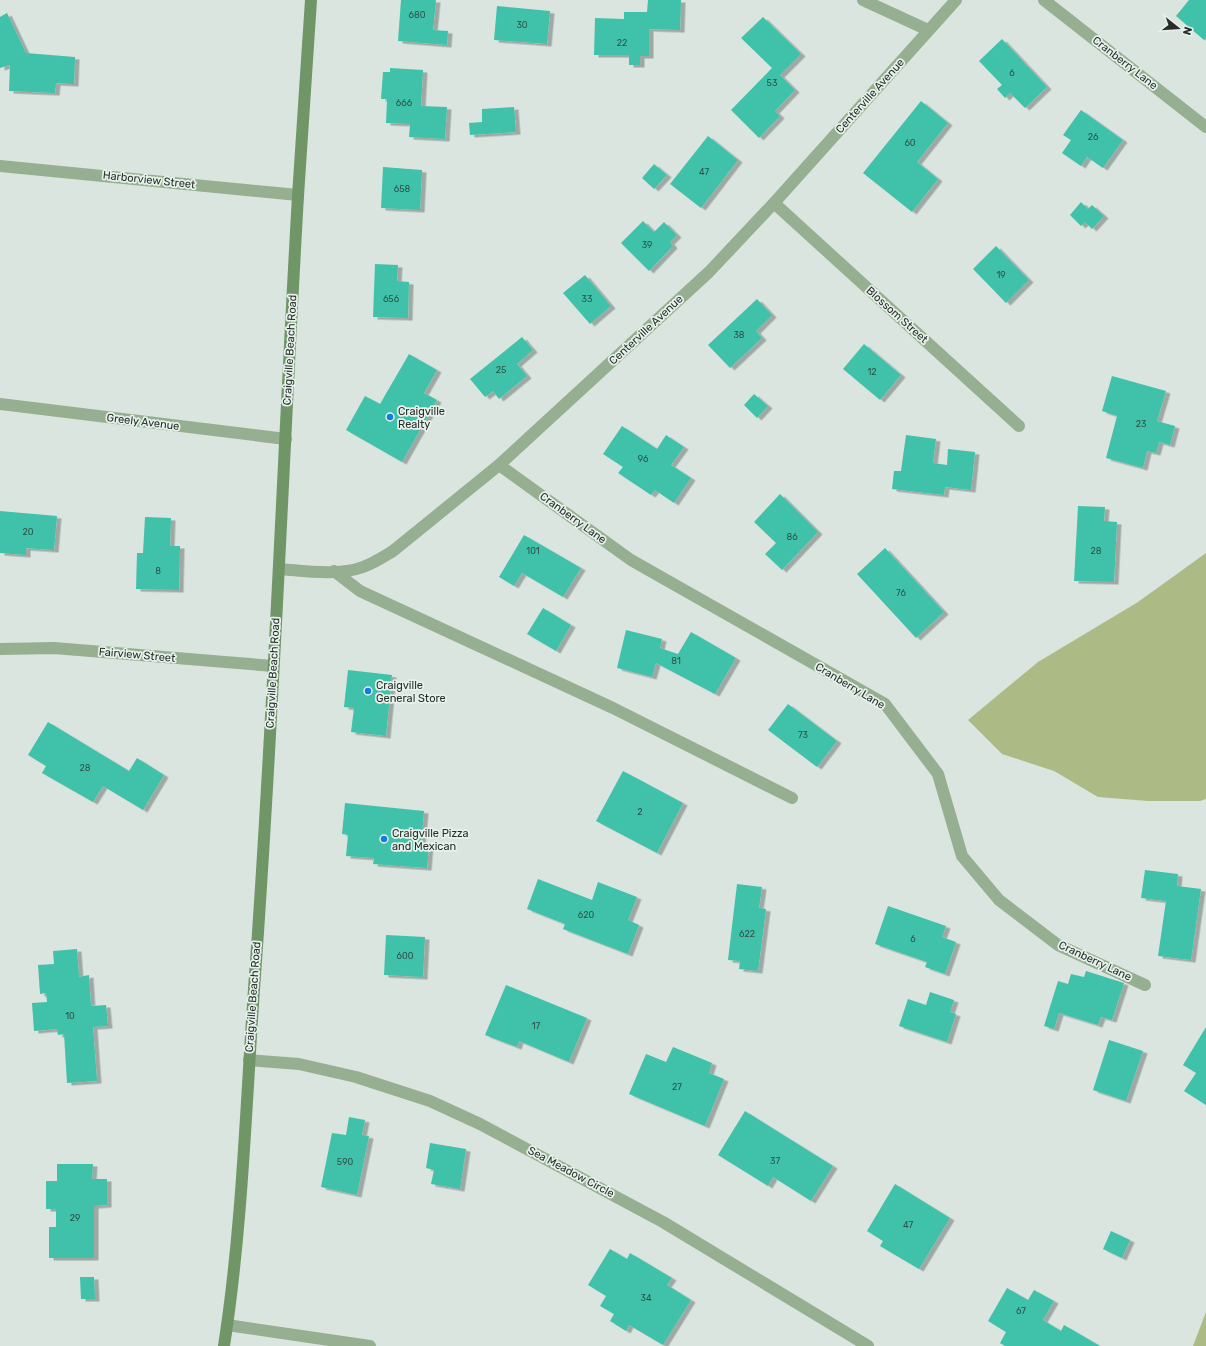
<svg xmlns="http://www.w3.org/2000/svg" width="1206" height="1346" font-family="Rubik,sans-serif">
<defs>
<filter id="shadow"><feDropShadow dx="4.5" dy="2.5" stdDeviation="0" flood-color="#0004"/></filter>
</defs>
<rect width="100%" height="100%" fill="#d9e5de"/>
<g fill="#acbb85">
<polygon points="1206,553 1206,799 1200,801 1148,801 1098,797 1054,771 1002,754 968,720 1038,662 1138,602"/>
<polygon points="1206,1312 1206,1346 1193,1346"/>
</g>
<g fill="#3fc2aa" filter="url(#shadow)">
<polygon points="401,0 436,0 433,30 448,31 447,45 398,41"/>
<polygon points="648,0 681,0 680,30 649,29 649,56 640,56 640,65 629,65 629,55 594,55 595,18 624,19 624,12 647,12"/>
<polygon points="1189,0 1206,0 1206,38 1204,40 1176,16"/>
<polygon points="497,6 550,11 547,44 494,40"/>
<polygon points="7,13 26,53 75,57 74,84 56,83 55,93 9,91 10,65 0,68 0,17"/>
<polygon points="763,17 801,54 780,75 795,90 775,111 780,116 759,138 731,110 772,68 741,38"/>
<polygon points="1002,39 1047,87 1025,108 1010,93 1005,98 997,89 1002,85 979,61"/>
<polygon points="390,68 423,70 421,106 447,107 445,139 409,137 410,124 386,123 387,99 381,99 383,72 390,72"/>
<polygon points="921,101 948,123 917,162 938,179 912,212 863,173"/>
<polygon points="514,107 516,132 470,135 469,123 482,122 482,109"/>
<polygon points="1081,110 1123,140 1103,168 1087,157 1081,166 1062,153 1071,140 1063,135"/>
<polygon points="708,136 738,160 701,208 670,184"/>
<polygon points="654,164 667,175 654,189 642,178"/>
<polygon points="383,167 422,170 420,210 381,208"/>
<polygon points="1081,202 1088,209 1092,205 1104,216 1092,229 1085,222 1081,226 1070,215"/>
<polygon points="643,221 654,232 664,222 677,235 670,242 673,246 649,271 621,243"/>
<polygon points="996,246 1029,280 1006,303 973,269"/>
<polygon points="375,264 398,265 397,281 409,282 408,318 373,317"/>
<polygon points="585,275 611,306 590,324 563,293"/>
<polygon points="757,299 772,315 756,331 762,338 730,368 708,345"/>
<polygon points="522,337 533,350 517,364 527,376 499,399 493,391 485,397 470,379"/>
<polygon points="864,344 901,375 880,400 843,369"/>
<polygon points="409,354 437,370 424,393 437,400 402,462 346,430 365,396 380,404"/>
<polygon points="1112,376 1166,391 1157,421 1175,426 1170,445 1159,442 1156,453 1147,451 1143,468 1106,458 1117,416 1102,411"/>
<polygon points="754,394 768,406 757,418 744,405"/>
<polygon points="622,426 657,449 666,435 684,447 671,465 691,478 674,503 655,490 651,495 618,473 623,467 603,454"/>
<polygon points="906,435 936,439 933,463 947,465 948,449 975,452 971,490 945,487 944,495 892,489 894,471 901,471"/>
<polygon points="780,494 818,532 782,570 765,554 776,543 754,522"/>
<polygon points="1078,506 1105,507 1104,521 1117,522 1114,582 1074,581"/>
<polygon points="0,511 57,516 54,550 26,548 26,555 0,553"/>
<polygon points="145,517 171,518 170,546 180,546 179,590 136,589 137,553 143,553"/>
<polygon points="524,535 581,568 563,597 522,573 514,586 499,577"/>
<polygon points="885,548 944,612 916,638 857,574"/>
<polygon points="543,608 571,625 556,651 527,634"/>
<polygon points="626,630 662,639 660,648 678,654 691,632 736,658 715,694 656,663 652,677 617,668"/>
<polygon points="348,670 392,675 386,736 351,732 354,708 344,707"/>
<polygon points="788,704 837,741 817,767 768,730"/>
<polygon points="48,722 129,771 137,758 164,775 143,810 103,786 93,802 42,773 46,766 28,755"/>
<polygon points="623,771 683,803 657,853 596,821"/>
<polygon points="345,803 424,811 421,844 429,845 427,868 373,864 374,858 346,856 348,835 342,834"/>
<polygon points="1145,870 1178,874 1177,886 1201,889 1191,960 1158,956 1166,901 1141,898"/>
<polygon points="538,879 592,900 598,882 637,897 628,920 639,925 628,954 563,929 565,924 527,909"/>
<polygon points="737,884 762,887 759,908 766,909 758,971 739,969 740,961 728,960"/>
<polygon points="888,906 946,926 942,937 956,942 945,974 925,967 927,962 875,944"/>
<polygon points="386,935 425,937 423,977 384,975"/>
<polygon points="77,949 79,977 89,975 91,1006 106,1005 108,1026 93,1027 97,1081 67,1083 64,1034 58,1035 57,1029 34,1031 32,1003 47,1002 46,993 40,994 38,965 54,964 53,951"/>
<polygon points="1086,971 1124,983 1112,1020 1101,1017 1098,1025 1059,1013 1054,1029 1044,1026 1058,981 1068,984 1071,974 1084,977"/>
<polygon points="506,985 587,1018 569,1062 519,1041 517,1047 485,1035"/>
<polygon points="930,992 954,1000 950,1012 956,1014 947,1042 899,1026 908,999 926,1005"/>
<polygon points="1206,1027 1206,1105 1184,1091 1196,1073 1183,1065"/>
<polygon points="1109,1040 1143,1051 1126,1101 1093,1090"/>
<polygon points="673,1047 712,1063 709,1073 724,1079 705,1126 629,1094 646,1054 666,1062"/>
<polygon points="745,1111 833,1166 811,1201 773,1177 768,1186 718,1155"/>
<polygon points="349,1117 365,1120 362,1135 369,1136 357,1195 321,1187 332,1133 346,1135"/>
<polygon points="430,1143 466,1149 460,1189 431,1184 434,1170 426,1168"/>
<polygon points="57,1164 93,1164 92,1179 107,1179 107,1205 94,1206 94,1258 49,1258 49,1227 56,1227 56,1209 46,1209 46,1181 57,1181"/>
<polygon points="895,1184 950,1218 919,1269 880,1246 883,1241 867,1231"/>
<polygon points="1111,1231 1130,1240 1122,1258 1103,1249"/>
<polygon points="610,1249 627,1259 630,1253 672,1278 667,1285 691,1300 663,1345 629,1325 626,1331 610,1321 614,1314 600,1306 606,1296 588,1285"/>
<polygon points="80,1277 94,1277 95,1299 81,1299"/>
<polygon points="1007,1288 1028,1300 1034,1290 1054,1301 1043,1320 1061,1331 1064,1325 1100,1346 1005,1346 1000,1343 1006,1332 988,1321"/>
</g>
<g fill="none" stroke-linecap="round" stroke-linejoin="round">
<polyline stroke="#96af90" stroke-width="12" points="227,1325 370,1346"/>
<g stroke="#96af90" stroke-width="12">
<polyline points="863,0 928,30"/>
<polyline points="1044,0 1206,127"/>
<polyline points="0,166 298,195"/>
<polyline points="774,203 1019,426"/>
<polyline points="0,404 286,439"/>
<polyline points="499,465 631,560 885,704 938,774 962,856 999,900 1058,945 1145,985"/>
<polyline points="334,571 360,591 613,708 792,798"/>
<polyline points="0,649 54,648 273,666"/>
<polyline points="249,1060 299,1064 356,1077 430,1101 480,1124 663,1222 868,1346"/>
</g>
<path stroke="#96af90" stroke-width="12" d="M280,569C305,571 339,576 363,567C374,563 383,557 393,551L499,465L709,272L774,203L956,0"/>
<path stroke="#709668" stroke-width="12" d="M224,1346C243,1223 246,1099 255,975C274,715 283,456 298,196C302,131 307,65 311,0"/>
</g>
<g fill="#137be3" stroke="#e6f2eb" stroke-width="1.5">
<circle cx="390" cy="417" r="4"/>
<circle cx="368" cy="691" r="4"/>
<circle cx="384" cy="839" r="4"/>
</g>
<g text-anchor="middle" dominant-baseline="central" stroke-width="3.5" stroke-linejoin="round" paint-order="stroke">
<g font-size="9" fill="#2e524a">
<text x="417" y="15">680</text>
<text x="522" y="25">30</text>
<text x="622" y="43">22</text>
<text x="1012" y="73">6</text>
<text x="772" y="83">53</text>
<text x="404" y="103">666</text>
<text x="1093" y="137">26</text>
<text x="910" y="143">60</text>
<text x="704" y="172">47</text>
<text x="402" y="189">658</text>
<text x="647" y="245">39</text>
<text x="1001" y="275">19</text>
<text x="391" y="299">656</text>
<text x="587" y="299">33</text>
<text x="739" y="335">38</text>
<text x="501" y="370">25</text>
<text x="872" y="372">12</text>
<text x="1141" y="424">23</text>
<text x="643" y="459">96</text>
<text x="28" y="532">20</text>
<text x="792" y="537">86</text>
<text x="533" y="551">101</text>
<text x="1096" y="551">28</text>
<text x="158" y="571">8</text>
<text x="901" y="593">76</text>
<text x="676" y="661">81</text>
<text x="803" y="735">73</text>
<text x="85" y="768">28</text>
<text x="640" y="812">2</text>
<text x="586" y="915">620</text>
<text x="747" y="934">622</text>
<text x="913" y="939">6</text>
<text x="405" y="956">600</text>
<text x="70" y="1016">10</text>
<text x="536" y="1026">17</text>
<text x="677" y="1087">27</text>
<text x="775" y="1161">37</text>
<text x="345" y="1162">590</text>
<text x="75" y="1218">29</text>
<text x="908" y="1225">47</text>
<text x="646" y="1298">34</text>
<text x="1021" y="1311">67</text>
</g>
<g font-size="11" fill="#282d2a" stroke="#e6f2eb">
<text transform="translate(1125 63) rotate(38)">Cranberry Lane</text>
<text transform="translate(870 96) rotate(-48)">Centerville Avenue</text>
<text transform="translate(149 180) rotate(6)">Harborview Street</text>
<text transform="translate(897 315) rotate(42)">Blossom Street</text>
<text transform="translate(646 330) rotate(-43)">Centerville Avenue</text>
<text transform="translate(290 350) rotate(-87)">Craigville Beach Road</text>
<text transform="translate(143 422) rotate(7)">Greely Avenue</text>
<text transform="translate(573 518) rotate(36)">Cranberry Lane</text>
<text transform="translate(137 655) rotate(5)">Fairview Street</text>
<text transform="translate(273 673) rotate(-87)">Craigville Beach Road</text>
<text transform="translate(850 686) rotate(31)">Cranberry Lane</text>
<text transform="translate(1095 961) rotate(25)">Cranberry Lane</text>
<text transform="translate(253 997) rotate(-86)">Craigville Beach Road</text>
<text transform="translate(571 1172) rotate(28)">Sea Meadow Circle</text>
</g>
<g font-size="11" fill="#282d2a" stroke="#e6f2eb" text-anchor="start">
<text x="398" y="411">Craigville<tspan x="398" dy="13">Realty</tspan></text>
<text x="376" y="685">Craigville<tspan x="376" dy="13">General Store</tspan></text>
<text x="392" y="833">Craigville Pizza<tspan x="392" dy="13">and Mexican</tspan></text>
</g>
</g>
<g transform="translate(1178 28) rotate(107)" stroke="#e6f2eb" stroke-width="3" paint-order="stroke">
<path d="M0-3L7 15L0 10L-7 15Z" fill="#282d2a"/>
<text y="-6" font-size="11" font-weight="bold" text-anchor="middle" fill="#282d2a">N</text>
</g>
</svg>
